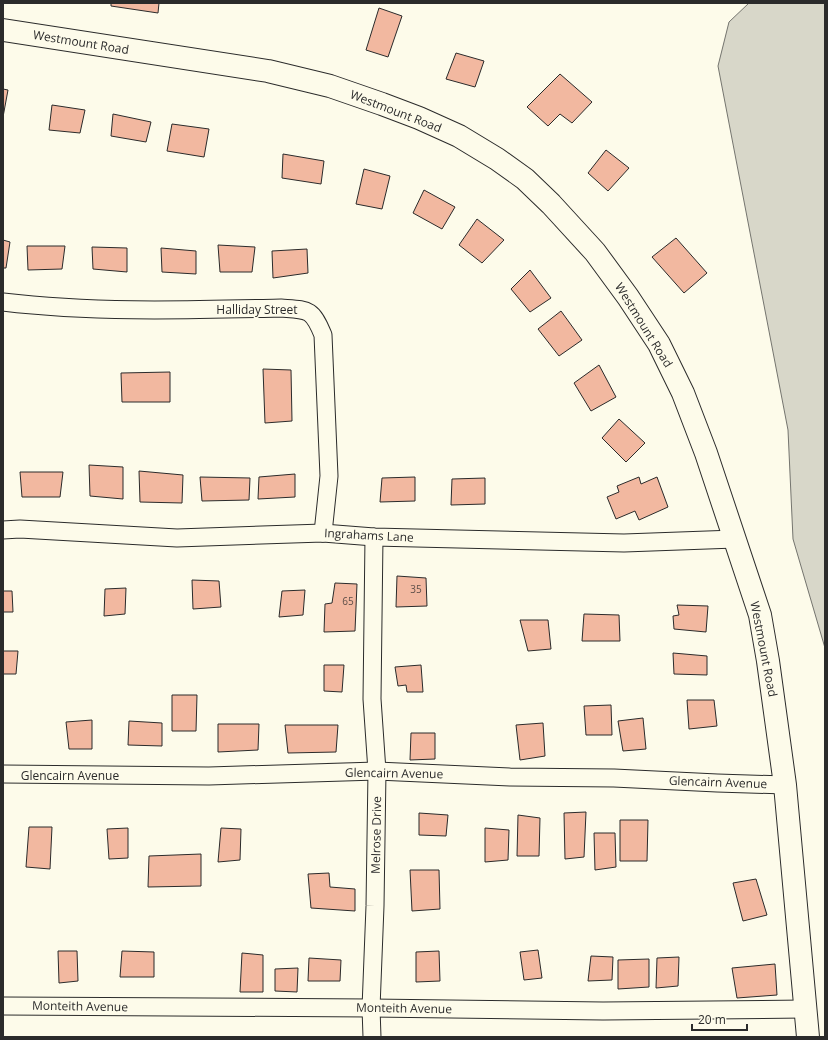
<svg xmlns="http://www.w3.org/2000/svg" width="828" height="1040" font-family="'Open Sans',sans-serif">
<rect width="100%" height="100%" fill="#fdfbea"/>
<polygon fill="#d8d7c9" stroke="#74746e" points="749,3 825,3 825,648 793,539 788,430 718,66 729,22"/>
<g fill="#f2b8a0" stroke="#2b2b2b">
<polygon points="111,3 159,3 158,13 111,6"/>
<polygon points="379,8 402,16 388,57 366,50"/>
<polygon points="456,53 484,61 475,87 446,79"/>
<polygon points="560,74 592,102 572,123 560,114 548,126 527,107"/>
<polygon points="3,89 8,90 3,117"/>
<polygon points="52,105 85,110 80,133 49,130"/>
<polygon points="113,114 151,122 146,142 111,136"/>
<polygon points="172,124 209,129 204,157 167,151"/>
<polygon points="606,150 629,168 608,191 588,173"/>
<polygon points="283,154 324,161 321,184 282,178"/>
<polygon points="364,169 390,176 382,209 356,204"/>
<polygon points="424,190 455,207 442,229 413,213"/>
<polygon points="477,219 504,240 482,263 459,245"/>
<polygon points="676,238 707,273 684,293 652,257"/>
<polygon points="3,240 10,242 6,268 3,268"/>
<polygon points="218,245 255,247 252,272 220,272"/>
<polygon points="27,246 65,246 62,269 28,270"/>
<polygon points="92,247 127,248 127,272 93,269"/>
<polygon points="161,248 196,251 196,274 162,272"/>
<polygon points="307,249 308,273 273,278 272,251"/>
<polygon points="530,270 551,298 530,312 511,289"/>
<polygon points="561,311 582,340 559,356 538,329"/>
<polygon points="599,365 616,397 591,411 574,383"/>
<polygon points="263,369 291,370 292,421 265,423"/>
<polygon points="170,372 170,402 122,402 121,373"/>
<polygon points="619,419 645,443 626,462 602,438"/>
<polygon points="89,465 123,467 123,499 90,496"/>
<polygon points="139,471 183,475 182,503 140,502"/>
<polygon points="20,472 63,472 60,497 22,497"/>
<polygon points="295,474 295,497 258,499 259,477"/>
<polygon points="200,477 250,478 249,500 202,501"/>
<polygon points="415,477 415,501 380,502 382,478"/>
<polygon points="639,477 641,484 657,477 668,507 639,520 635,511 616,519 607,497 619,492 617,486"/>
<polygon points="485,478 485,504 451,505 452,479"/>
<polygon points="397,576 426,578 427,606 396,607"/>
<polygon points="192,580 219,581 221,607 193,609"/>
<polygon points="335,583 357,584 355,631 324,632 325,604 332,603"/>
<polygon points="126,588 125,614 104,616 105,589"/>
<polygon points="305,590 303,615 279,617 282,591"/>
<polygon points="3,591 12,591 13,612 3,612"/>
<polygon points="677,605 708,606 706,632 674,629 673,616 679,615"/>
<polygon points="584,614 619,615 620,641 582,641"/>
<polygon points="520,620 548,620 551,649 528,651"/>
<polygon points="3,651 18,651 16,674 3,674"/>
<polygon points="673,653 707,656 707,675 674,674"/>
<polygon points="324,665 344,665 342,692 324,691"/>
<polygon points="421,665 423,692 407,692 406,685 398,686 395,667"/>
<polygon points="172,695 197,695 196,731 172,731"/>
<polygon points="687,700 714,700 717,726 689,729"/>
<polygon points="611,705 612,735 586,735 584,706"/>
<polygon points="643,718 646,749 623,751 618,721"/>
<polygon points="92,720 92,749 69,749 66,722"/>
<polygon points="129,721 162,723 162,746 128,745"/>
<polygon points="543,723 545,756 520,760 516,725"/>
<polygon points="218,724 259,724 258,750 218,752"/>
<polygon points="285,725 338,725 336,752 288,753"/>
<polygon points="411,733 435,733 435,759 410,760"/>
<polygon points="586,812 584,857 565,859 564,813"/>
<polygon points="419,813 448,815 446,836 419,835"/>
<polygon points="518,815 540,818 539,856 517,856"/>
<polygon points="620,820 648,820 647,861 620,861"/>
<polygon points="29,827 52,827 50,869 26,867"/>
<polygon points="128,828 128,858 109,859 107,829"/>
<polygon points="221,828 241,829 240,860 218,862"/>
<polygon points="485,828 509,830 508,860 485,862"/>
<polygon points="594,833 615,833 616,867 595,870"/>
<polygon points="201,854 201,886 148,887 149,856"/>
<polygon points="410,870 439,870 440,909 412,911"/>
<polygon points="329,873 330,887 355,889 355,911 311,908 308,874"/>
<polygon points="756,879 767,915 743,921 733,883"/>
<polygon points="538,950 542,978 524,980 520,952"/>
<polygon points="58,951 77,951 78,981 59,983"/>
<polygon points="122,951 154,952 154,977 120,977"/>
<polygon points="439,951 440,981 416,982 416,952"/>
<polygon points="242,953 263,955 263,992 240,992"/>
<polygon points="591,956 613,957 612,980 588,981"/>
<polygon points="679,957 678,986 656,988 657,958"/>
<polygon points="309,958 341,960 340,981 308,981"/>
<polygon points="649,959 649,987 618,989 618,960"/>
<polygon points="775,964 777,995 737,998 732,968"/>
<polygon points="298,968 297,992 275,991 275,969"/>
</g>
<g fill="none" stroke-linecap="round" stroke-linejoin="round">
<g stroke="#2b2b2b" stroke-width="19">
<g id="street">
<path d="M3,302C95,313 189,310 281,308C308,310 312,308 323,335L329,476L323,533"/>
<polyline points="3,530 20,529 177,538 323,533 374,537 624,543 735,539"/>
<polyline points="3,774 209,776 377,771 510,777 614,778 717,783 785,785"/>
<polyline points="3,1006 371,1008 603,1011 805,1009"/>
<polyline points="372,1037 371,1008 375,906 377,771 372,699 374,537"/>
</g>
</g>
<g stroke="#2b2b2b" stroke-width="24">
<polyline id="secondary" points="3,30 268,71 330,86 382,104 419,118 459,136 497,159 525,179 551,204 595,252 628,297 659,344 683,393 706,453 760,615 768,661 785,785 808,1037"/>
</g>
<use href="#street" stroke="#fdfbea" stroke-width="17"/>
<use href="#secondary" stroke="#fdfbea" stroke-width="22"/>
</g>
<g text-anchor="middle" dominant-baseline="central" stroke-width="3" stroke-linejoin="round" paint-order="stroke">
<g font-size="10" fill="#5d4e48">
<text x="416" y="589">35</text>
<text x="348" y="601">65</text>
</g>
<g font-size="12" fill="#2b2b2b" stroke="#fdfbea">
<text transform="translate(81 42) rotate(9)">Westmount Road</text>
<text transform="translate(396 111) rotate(21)">Westmount Road</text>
<text x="257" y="309">Halliday Street</text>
<text transform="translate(644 325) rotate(58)">Westmount Road</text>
<text transform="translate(369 535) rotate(3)">Ingrahams Lane</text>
<text transform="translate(764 649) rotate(79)">Westmount Road</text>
<text transform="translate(394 773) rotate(1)">Glencairn Avenue</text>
<text x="70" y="775">Glencairn Avenue</text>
<text transform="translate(718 782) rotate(2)">Glencairn Avenue</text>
<text transform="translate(376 835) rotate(-89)">Melrose Drive</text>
<text transform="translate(80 1006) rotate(1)">Monteith Avenue</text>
<text transform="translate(404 1008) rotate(1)">Monteith Avenue</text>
</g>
</g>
<rect width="828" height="1040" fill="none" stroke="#2b2b2b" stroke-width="8"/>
<path d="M692 1024v6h55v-6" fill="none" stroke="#2b2b2b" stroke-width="2"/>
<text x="698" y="1024" font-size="12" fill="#2b2b2b" stroke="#fdfbea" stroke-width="3" paint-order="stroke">20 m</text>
</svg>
